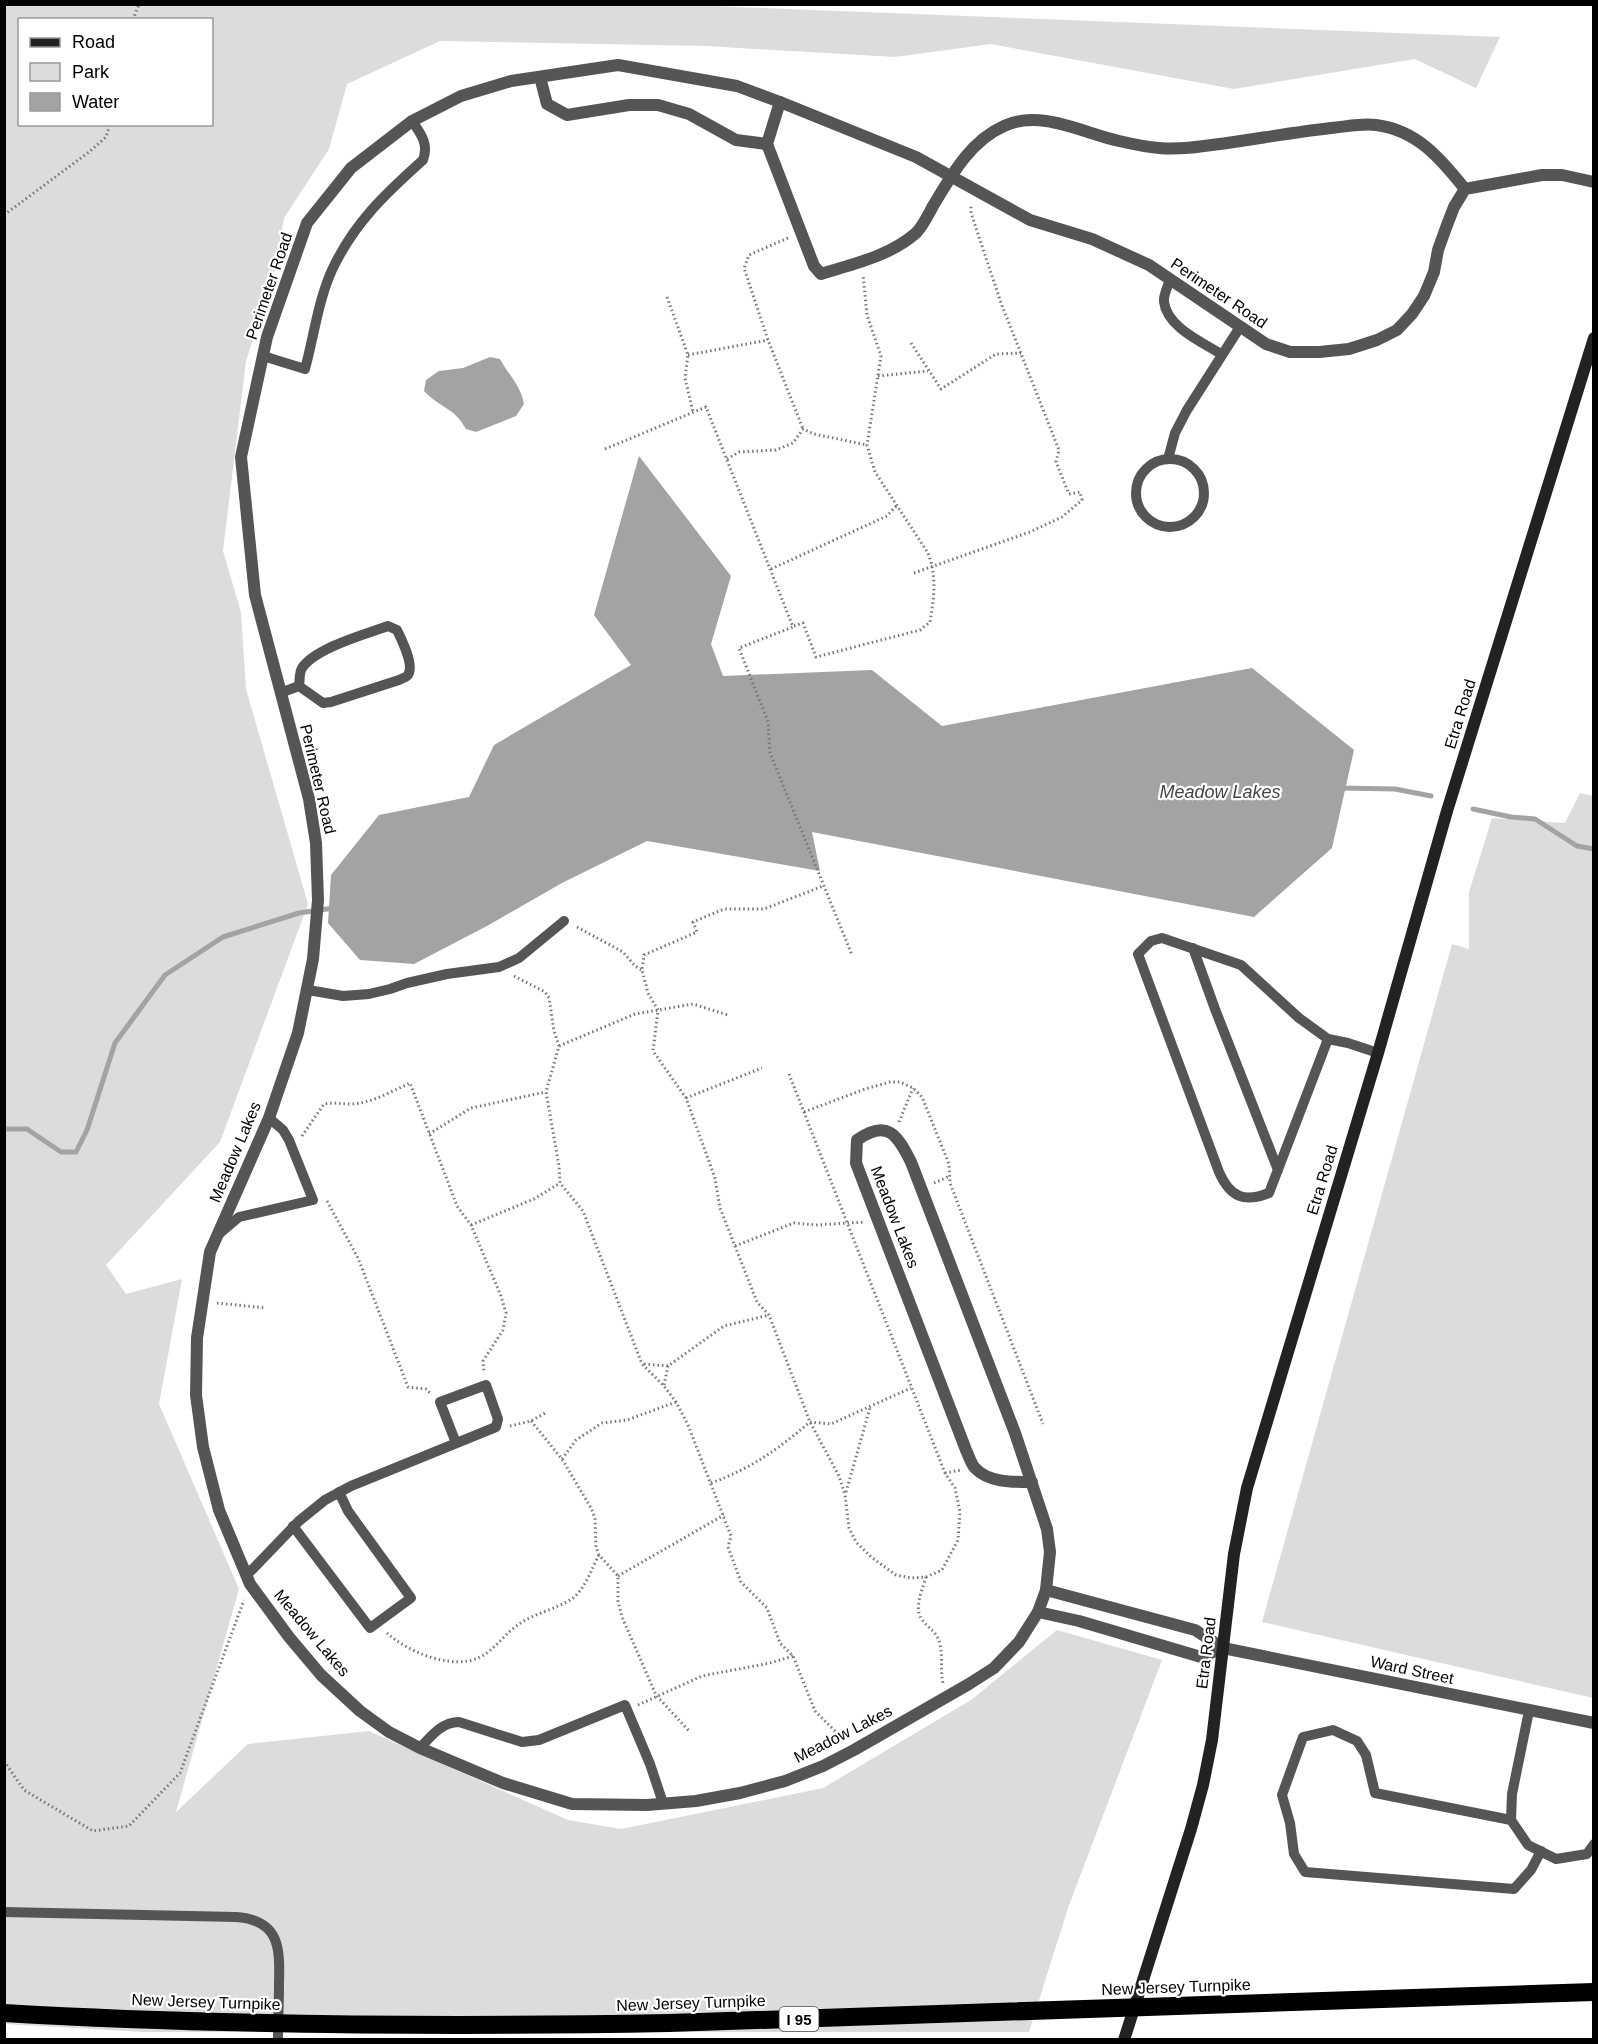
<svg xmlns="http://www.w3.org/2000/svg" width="1598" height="2044" font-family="Helvetica,sans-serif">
<rect width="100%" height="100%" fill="#fff"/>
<g fill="#dcdcdc" fill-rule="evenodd">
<path d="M4,5H688L1500,37L1476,88L1415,59L1234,89L991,44L895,57L706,46L440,41L347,84L329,149L284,218L274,275L246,361L223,551L241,612L246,689L308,904L220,1142L106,1265L126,1294L182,1279L159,1404L239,1589L176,1812L248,1744L369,1731L568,1820L621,1829L823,1788L971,1700L1057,1630L1162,1660L1068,1908L1029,2032H143L5,2024ZM20,20H212V124H20Z"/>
<polygon points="1580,793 1594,796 1593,1698 1262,1622 1452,944 1469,949 1469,892 1492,818 1565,823"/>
</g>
<g fill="#a3a3a3">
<path d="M490,357L500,359C509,376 520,384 524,404L516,416L476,432L466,429C454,407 440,408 424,391L426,380L439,371L463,368Z"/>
<polygon points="639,456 731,576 711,644 723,676 872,670 942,726 1252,668 1354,750 1332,848 1254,917 812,832 820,871 647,841 562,883 487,926 414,964 360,960 328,923 331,875 379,815 469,797 494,745 631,665 594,615"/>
</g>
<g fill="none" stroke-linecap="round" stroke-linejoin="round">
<g stroke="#a3a3a3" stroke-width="5">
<polyline points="1340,788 1395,789 1431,796"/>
<polyline points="1473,809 1511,817 1535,819 1577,846 1594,849"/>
<polyline points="4,1129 27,1129 61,1152 76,1152 87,1130 115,1043 165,975 223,937 299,913 334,908"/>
</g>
<g stroke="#777" stroke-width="3" stroke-dasharray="1.5 3" stroke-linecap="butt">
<polyline points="133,20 139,4"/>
<polyline points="4,215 89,152 106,137 110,124"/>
<polyline points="788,238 749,255 744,268 768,340 803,429"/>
<polyline points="667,297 688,355 685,378 693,412"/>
<polyline points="911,343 941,389 996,354 1021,353"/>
<polyline points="688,355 768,340"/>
<polyline points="878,376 928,371"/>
<polyline points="605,449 706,407 793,627 739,648 768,722 770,753 852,955"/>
<polyline points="727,459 739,452 776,450 793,443 803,429 814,434 867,445"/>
<polyline points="771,569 887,516 897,505"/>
<polyline points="914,573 1030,532 1062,517 1082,500 1080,492 1069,494 1056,462 1059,450 1001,303 971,213 971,204"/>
<path d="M794,626L803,623L816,657L920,630L930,622C934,598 937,576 928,553L875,472L867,445L881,356L867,315L863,274"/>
<polyline points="577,927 623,952 635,966 642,970"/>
<polyline points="514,976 545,992 549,998 554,1031 559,1046 546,1092 559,1166 560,1183 583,1211 642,1364 664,1386 676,1402 688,1425 731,1536 728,1547 741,1582 767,1608 780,1643 793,1656 815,1711 844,1740"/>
<polyline points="559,1046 635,1014 693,1004 728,1015"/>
<polyline points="789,1074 945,1473 955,1488 960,1512 958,1540 942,1570 926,1577 911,1578 896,1575 871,1557 856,1542 849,1528 845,1495 839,1476 810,1422 769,1315 757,1302 720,1208 715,1178 686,1098 653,1051 658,1010 648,993 642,970 644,955 697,932 693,922 724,909 764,909 823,886"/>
<polyline points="686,1098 762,1068"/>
<polyline points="804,1112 865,1089 890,1082 900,1082 913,1088 922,1097 949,1164 950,1183 1043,1424"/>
<polyline points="899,1122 913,1088"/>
<polyline points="429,1134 471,1108 546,1092"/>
<path d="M302,1136L324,1104C334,1102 342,1104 352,1104C372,1103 392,1091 410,1083L457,1206L471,1225L501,1296L506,1313L503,1330L483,1361L484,1371"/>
<polyline points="934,1183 950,1176"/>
<polyline points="327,1201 358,1258 408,1387 426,1389 430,1393"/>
<polyline points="471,1225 534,1199 560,1183"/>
<polyline points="735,1246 794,1223 816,1225 865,1222"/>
<polyline points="217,1303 266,1308"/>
<polyline points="644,1364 668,1366 724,1326 769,1315"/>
<polyline points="664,1385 668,1366"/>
<polyline points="531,1421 562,1459 591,1508 595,1518 596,1547 599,1555 618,1576 618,1601 622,1617 656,1695 690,1732"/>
<polyline points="510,1426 531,1421 545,1413"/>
<polyline points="562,1459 576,1440 602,1423 627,1420 676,1402"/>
<polyline points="945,1473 961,1470"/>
<path d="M711,1483C752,1468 777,1450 810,1422L831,1424L911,1388"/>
<polyline points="846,1492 870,1408"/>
<polyline points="618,1576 724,1515"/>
<path d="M926,1577C923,1588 914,1607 921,1618C928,1629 938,1632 940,1645C943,1658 940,1670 943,1683"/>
<path d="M387,1633C408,1652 453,1671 480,1657C495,1650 505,1633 519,1624C535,1613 557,1609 573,1598C585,1589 592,1568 599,1555"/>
<polyline points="638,1705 702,1676 770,1663 793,1656"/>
<polyline points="4,1761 24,1790 93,1831 129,1826 180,1773 244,1600"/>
</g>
<g stroke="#555" stroke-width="10">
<path d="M1170,280C1168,286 1163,295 1164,302C1167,327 1202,342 1221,354"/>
<path d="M263,356L305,369C314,336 318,301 332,270C354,223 385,194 423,160C429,144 421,134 412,121"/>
<circle cx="1170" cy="493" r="34"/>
<polyline points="1168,459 1175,433 1187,410 1240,327"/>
<path d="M280,693L299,686C300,680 299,673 302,668C315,648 366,634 388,626L397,630C401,639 416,667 407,676C405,678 402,678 399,680L331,702L323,703L299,686"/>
<polyline points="1193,948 1215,1009 1278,1170"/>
<polyline points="308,990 343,996 369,994 390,989 407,983 447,974 499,967 519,958 564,921"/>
<path d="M1328,1039L1269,1193C1244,1203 1230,1197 1219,1172L1138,954L1151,941L1162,938L1241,965L1299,1018L1328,1039L1348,1043L1378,1053"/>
<polyline points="219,1234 239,1217 313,1200 289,1140 283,1130 269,1118"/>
<polyline points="293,1526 370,1628 411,1598 348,1511 339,1492"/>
<polyline points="246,1576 299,1521 325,1500 351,1486 496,1427 498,1419 486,1385 440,1402 456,1443"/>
<polyline points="1529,1711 1512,1794 1511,1820 1528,1845 1556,1859 1587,1854 1594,1844"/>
<path d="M420,1748C431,1736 442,1722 459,1722L522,1742L539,1740L625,1705L650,1764L663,1803"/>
<polyline points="1511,1820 1375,1793 1366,1755 1357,1741 1333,1730 1303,1737 1282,1795 1290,1823 1294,1854 1305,1872 1514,1889 1531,1870 1541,1851"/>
<path d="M4,1912L236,1917C280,1920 280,1948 279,1984C279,2002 278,2021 278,2040"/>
</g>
<g stroke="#555" stroke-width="12">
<polyline points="540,77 547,104 567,115 629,105 658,105 689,114 736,140 767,144"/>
<path d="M780,102L767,144L814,266L821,274C853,264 890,256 916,233C923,226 928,215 933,206C951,176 970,141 1004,126C1040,109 1083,133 1119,141C1132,144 1146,147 1159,148C1181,150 1205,146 1227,143C1262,138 1296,132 1331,128C1345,127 1361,123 1376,125C1417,130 1441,159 1465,189"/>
<path d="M1032,1482C1014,1482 989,1483 975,1468C971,1464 969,1456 966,1450L856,1163L857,1140C887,1119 897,1134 911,1162L1015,1433L1047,1529L1050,1552L1046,1590L1038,1612L1019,1642L994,1668L969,1684L854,1750L823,1766L785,1781L740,1793L696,1801L647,1805L572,1804L503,1783L420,1748L389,1732L360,1711L321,1675L289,1637L250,1584L219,1510L203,1447L196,1395L197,1338L210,1252L269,1118L298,1033L313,959L318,900L316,843L309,799L255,595L241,457L267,337L307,223L351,168L412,121L461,96L511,81L618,65L737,86L780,102L916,157L1030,220L1092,239L1149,265L1266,344L1290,352H1319L1349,349L1377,340L1397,330L1412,314L1424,296L1434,272L1438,250L1447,225L1454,207L1465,189L1542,175H1562L1594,182"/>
<polyline points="1046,1590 1195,1630 1223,1648 1594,1723"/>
<polyline points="1038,1612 1079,1621 1201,1657 1223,1648"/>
</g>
<polyline stroke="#222" stroke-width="12" points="1124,2040 1191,1829 1203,1785 1212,1740 1234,1554 1247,1488 1378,1053 1447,811 1594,338"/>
<path stroke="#000" stroke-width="18" d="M4,2013C226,2026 447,2027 669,2023L1594,1992"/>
</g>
<g text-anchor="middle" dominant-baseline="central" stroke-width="4.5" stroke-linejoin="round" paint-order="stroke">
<rect fill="#fff" stroke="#4c4c4c" stroke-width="1.5" x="779.5" y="2007" width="39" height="24" rx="4.5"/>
<g font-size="15" font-weight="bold" fill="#000">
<text x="799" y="2019">I 95</text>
</g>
<g font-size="16" fill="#000" stroke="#fff">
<text transform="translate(269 286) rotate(-71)">Perimeter Road</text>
<text transform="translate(1219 293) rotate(34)">Perimeter Road</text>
<text transform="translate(1460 714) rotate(-73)">Etra Road</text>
<text transform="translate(318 779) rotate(77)">Perimeter Road</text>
<text transform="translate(235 1152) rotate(-67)">Meadow Lakes</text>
<text transform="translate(1322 1180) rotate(-73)">Etra Road</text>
<text transform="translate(895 1217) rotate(69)">Meadow Lakes</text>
<text transform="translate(312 1633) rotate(50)">Meadow Lakes</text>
<text transform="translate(1206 1653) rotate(-83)">Etra Road</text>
<text transform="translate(1412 1670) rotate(12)">Ward Street</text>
<text transform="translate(843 1734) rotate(-27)">Meadow Lakes</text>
<text transform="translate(1176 1987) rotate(-2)">New Jersey Turnpike</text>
<text transform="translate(206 2002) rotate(2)">New Jersey Turnpike</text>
<text transform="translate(691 2003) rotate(-2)">New Jersey Turnpike</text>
</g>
<g font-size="18" font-style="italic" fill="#444" stroke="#fff">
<text x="1220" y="792">Meadow Lakes</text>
</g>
</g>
<rect width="1598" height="2044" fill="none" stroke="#000000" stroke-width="12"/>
<rect x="18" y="18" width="195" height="108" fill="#ffffff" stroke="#999999" stroke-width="1.5"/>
<rect x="30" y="38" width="30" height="9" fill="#222222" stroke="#999999" stroke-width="1.5"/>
<text x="72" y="48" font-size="18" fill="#000000">Road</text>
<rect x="30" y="63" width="30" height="18" fill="#dcdcdc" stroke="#999999" stroke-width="1.5"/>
<text x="72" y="78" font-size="18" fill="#000000">Park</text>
<rect x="30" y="93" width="30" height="18" fill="#a3a3a3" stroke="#999999" stroke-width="1.5"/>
<text x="72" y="108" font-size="18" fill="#000000">Water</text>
</svg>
